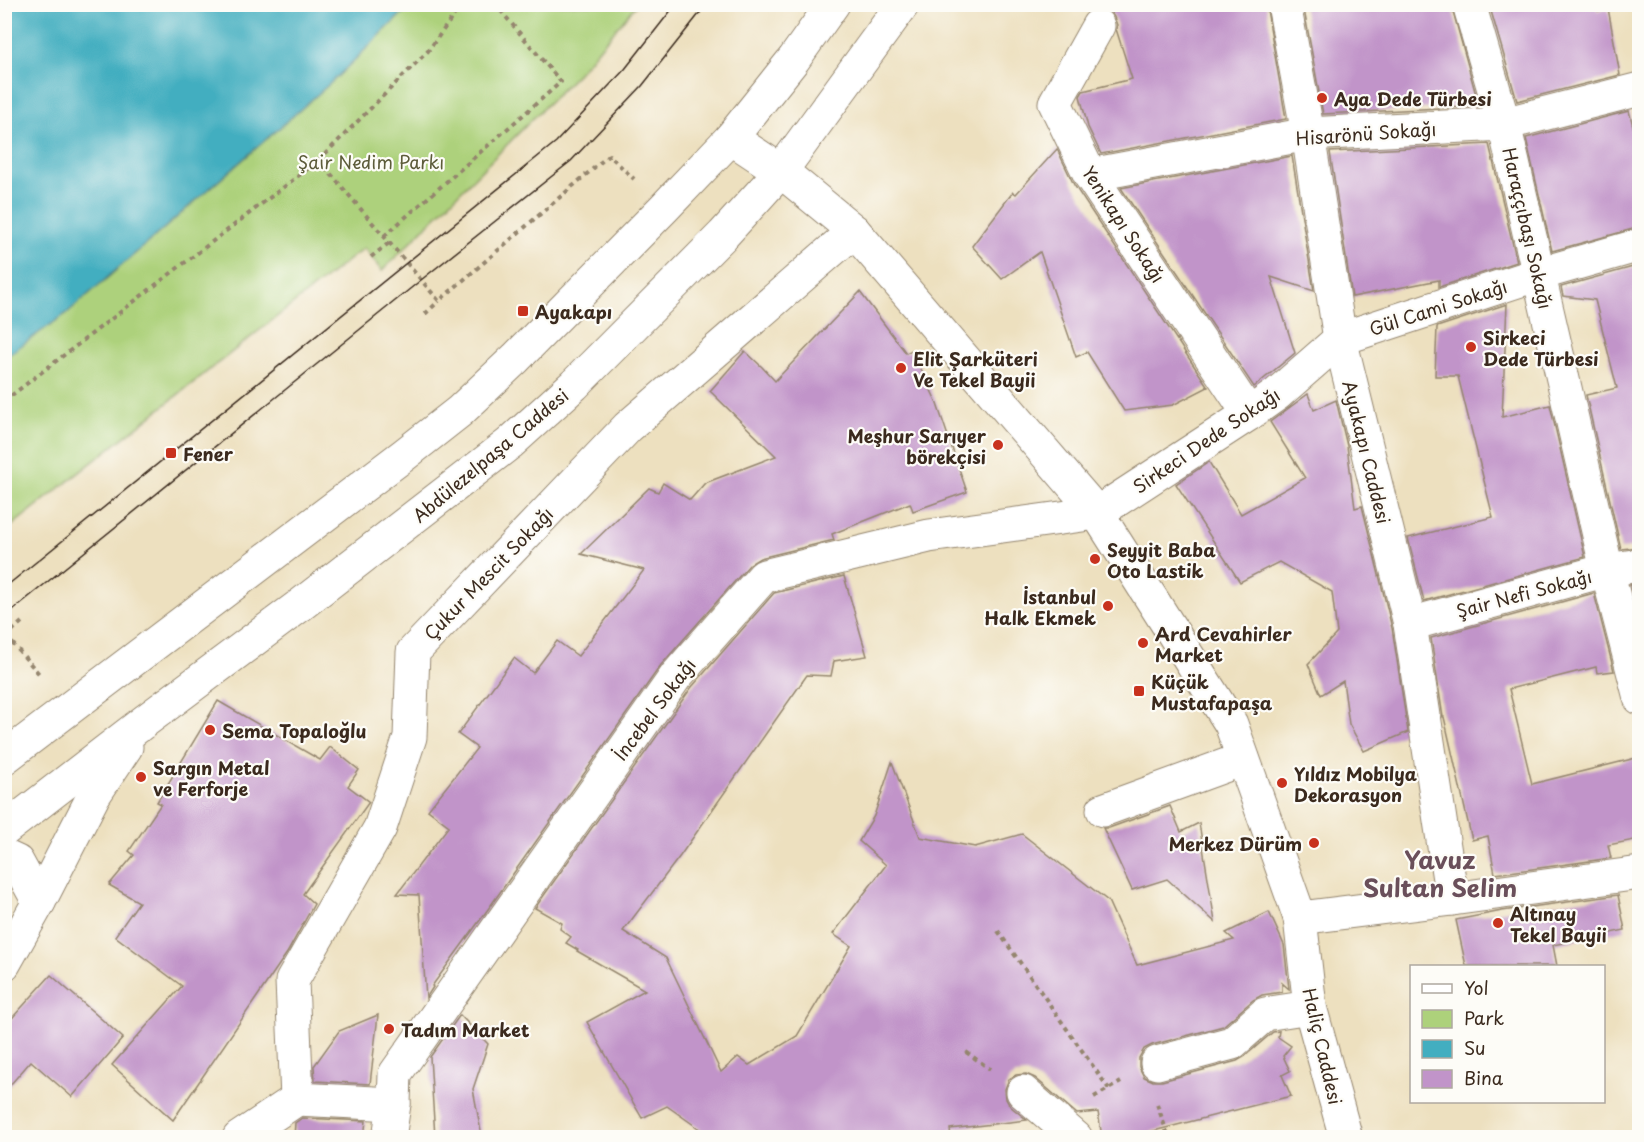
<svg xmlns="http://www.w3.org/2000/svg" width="1644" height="1142" font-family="'Playpen Sans',sans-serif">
<rect width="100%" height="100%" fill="#fdfcf7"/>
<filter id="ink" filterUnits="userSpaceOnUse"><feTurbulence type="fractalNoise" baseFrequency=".0167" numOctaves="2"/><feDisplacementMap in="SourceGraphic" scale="12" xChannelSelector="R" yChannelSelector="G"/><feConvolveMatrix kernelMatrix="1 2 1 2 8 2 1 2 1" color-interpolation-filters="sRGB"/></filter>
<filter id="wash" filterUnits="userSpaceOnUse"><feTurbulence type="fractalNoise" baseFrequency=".008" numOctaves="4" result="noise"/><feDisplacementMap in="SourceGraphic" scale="24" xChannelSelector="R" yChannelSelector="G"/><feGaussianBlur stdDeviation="1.35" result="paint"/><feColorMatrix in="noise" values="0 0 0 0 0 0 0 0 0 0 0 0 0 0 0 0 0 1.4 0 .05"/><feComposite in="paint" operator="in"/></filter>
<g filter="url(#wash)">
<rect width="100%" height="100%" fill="#ede0bf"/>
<polygon fill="#add17b" stroke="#747e4c" stroke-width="1.5" points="411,5 636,5 581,70 382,271 364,248 5,531 5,357 67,313 334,80"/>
<polygon fill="#42aec0" stroke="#3e6c6f" stroke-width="1.5" points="5,4 411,4 411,5 334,80 67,313 5,357"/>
<g id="blocks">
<g fill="#c194c9">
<polygon points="1108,4 1266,4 1286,119 1101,154 1088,127 1080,96 1083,91 1132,79 1116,29 1117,25 1114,17 1111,13"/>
<polygon points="1303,4 1451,4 1479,106 1323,114"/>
<polygon points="1489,4 1594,4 1598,11 1608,8 1620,75 1517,101"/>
<polygon points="1629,111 1640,151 1640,227 1552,251 1526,138"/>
<polygon points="1489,144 1517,262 1439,287 1439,280 1352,297 1330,152"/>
<polygon points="1057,149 1074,185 1208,387 1173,405 1124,411 1087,352 1076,357 1040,252 1002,279 972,246 1013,192 1016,194"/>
<polygon points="1292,156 1314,291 1271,277 1295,353 1254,387 1121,188"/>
<polygon points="1640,265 1640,547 1621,549 1586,395 1617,388 1595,300 1563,296 1561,287"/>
<polygon points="860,292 906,353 912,350 936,401 967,492 913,511 910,503 832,534 834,540 760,558 750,564 661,665 491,905 432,986 433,987 426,998 419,895 397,894 449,826 428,810 477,748 458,734 514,658 533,673 557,641 578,656 644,570 581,554 649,488 658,492 663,483 690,500 705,483 776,456 710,391 745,351 762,367 775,381"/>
<polygon points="1507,304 1502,417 1550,405 1585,557 1424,601 1408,538 1493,517 1458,376 1435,376 1437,327"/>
<polygon points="1308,394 1314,410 1336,400 1347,446 1355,508 1362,506 1392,628 1408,732 1364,751 1349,724 1343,681 1321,695 1308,664 1337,633 1332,592 1279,562 1240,582 1176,484 1209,462 1241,514 1305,478 1270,422"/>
<polygon points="844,576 867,656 834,661 831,676 807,675 680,856 623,931 666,958 721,1072 738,1057 749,1065 797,1036 851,946 833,934 886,865 859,841 874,816 892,762 920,837 975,847 1022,834 1108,901 1137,965 1234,940 1226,933 1269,912 1284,945 1289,989 1282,983 1282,992 1262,995 1253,1000 1223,1026 1152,1045 1144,1049 1139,1058 1139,1067 1144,1077 1153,1081 1162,1081 1237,1061 1244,1057 1273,1032 1279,1031 1278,1037 1291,1046 1283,1056 1290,1071 1282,1075 1291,1096 1130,1137 1102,1137 1098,1112 1077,1114 1035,1078 1026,1074 1016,1075 1009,1079 1005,1089 1006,1099 1010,1106 1027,1120 950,1129 951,1137 711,1137 667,1106 642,1118 587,1022 645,990 577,951 578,950 566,943 571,937 560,929 562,923 535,908 691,688 774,593"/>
<polygon points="1640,584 1640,621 1630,585"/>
<polygon points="1594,593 1614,671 1597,673 1596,667 1509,689 1532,784 1640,757 1640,839 1608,845 1611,858 1495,874 1488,836 1472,840 1444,717 1443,717 1431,638"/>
<polygon points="218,701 320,760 330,747 359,770 348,786 369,802 303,894 314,904 287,953 173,1120 112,1065 182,986 115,936 139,902 109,885 134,855 129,851 161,804 157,802"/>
<polygon points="1170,806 1181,832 1199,823 1215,922 1167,879 1132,890 1103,828 1109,828"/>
<polygon points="1618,895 1625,930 1553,945 1557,966 1466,966 1456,920 1502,911"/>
<polygon points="51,975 123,1038 72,1097 31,1061 4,1092 4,1027"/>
<polygon points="378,1015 370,1084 315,1081 314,1066 339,1031"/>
<polygon points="460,1015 488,1044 473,1089 482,1137 435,1137 430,1057"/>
<polygon points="302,1118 366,1121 364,1137 294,1137 295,1123"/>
</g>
</g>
</g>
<g filter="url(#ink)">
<use href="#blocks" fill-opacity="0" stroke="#94856e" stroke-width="1.5"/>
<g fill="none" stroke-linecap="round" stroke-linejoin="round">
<g stroke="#94856e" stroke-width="35">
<g id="street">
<polyline points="1284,4 1308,134 1340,339 1410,624 1452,899"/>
<polyline points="1469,4 1504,124 1607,570 1640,698"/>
<polyline points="1098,26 1055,103 1090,175 1249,414"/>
<polyline points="1090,175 1308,134 1504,124 1640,89"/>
<polyline points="1410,624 1607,570 1640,565"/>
<polyline points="1103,810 1243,759"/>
<polyline points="1300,918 1452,899 1640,873"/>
<polyline points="4,964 39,902"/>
<polyline points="1157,1063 1232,1043 1265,1014 1310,1007"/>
<polyline points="1023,1092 1076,1138"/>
<polyline points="297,1099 292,981 380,828 410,737 413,652 628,427 854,231"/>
<polyline points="297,1099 394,1104"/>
<polyline points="239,1138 297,1099"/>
<polyline points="389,1138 394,1104 395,1074 676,676 764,576 929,536 1097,513 1249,414 1277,394 1340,339 1539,274 1640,245"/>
</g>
</g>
<g stroke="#94856e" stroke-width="35">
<polyline id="secondary" points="781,171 854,231 1097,513 1231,724 1300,918 1310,1007 1346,1138"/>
</g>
<g stroke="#94856e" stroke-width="35">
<g id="primary">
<polyline points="731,138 781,171"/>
<polyline points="4,758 404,455 460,411 516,358 664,208 731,138 794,59 833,4"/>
<polyline points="4,830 145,721 303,603 510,443 574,385 723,235 781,171 903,4"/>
<polyline points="4,856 17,862 39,902 94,795 126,747"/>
</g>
</g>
<g stroke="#94856e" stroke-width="4" stroke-dasharray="4.5 4.5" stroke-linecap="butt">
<polyline points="319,160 439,301 609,155 634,179"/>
<polyline points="384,236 561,82 495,4"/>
<polyline points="371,257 389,243"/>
<polyline points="425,314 439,301"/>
<polyline points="4,401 319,160 428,51 462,4"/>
<polyline points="6,636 41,676"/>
<polyline points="5,637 22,622"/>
<polyline points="998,931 1109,1089"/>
<polyline points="966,1052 990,1069"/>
<polyline points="1094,1097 1121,1082"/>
<polyline points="1157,1104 1169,1138"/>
</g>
<use href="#street" stroke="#fff" stroke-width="33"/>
<use href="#secondary" stroke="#fff" stroke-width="33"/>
<use href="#primary" stroke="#fff" stroke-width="33"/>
<g stroke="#3b2a1e" stroke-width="1.5">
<polyline points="4,588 556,142 625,69 676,4"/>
<polyline points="4,617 421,280 571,161 642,86 707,4"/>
</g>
</g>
</g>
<g fill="#c8321e" stroke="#fdfcf7" stroke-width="2">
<circle cx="1322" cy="98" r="6"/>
<rect x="517" y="305" width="12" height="12" rx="3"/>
<circle cx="1471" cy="347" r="6"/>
<circle cx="901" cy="368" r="6"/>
<circle cx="998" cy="445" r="6"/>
<rect x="165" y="447" width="12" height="12" rx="3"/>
<circle cx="1095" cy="559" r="6"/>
<circle cx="1108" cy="606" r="6"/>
<circle cx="1143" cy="643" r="6"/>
<rect x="1133" y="685" width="12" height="12" rx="3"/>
<circle cx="210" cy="730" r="6"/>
<circle cx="141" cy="777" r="6"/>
<circle cx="1282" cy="783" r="6"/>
<circle cx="1314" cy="843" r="6"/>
<circle cx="1498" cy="923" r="6"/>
<circle cx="389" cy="1029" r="6"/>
</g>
<g text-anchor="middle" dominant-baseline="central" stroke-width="4.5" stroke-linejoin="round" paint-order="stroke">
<g font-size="18" font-weight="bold" fill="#3b2a1e" stroke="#fdfcf7" text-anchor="start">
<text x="1334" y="98">Aya Dede Türbesi</text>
<text x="535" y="311">Ayakapı</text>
<text x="1483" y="337">Sirkeci<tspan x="1483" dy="21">Dede Türbesi</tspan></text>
<text x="913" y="358">Elit Şarküteri<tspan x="913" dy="21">Ve Tekel Bayii</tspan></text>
<text x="986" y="435" text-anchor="end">Meşhur Sarıyer<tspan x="986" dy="21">börekçisi</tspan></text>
<text x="183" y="453">Fener</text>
<text x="1107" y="549">Seyyit Baba<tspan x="1107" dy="21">Oto Lastik</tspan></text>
<text x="1096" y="596" text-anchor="end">İstanbul<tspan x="1096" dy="21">Halk Ekmek</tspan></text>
<text x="1155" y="633">Ard Cevahirler<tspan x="1155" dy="21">Market</tspan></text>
<text x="1151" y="681">Küçük<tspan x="1151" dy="21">Mustafapaşa</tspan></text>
<text x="222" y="730">Sema Topaloğlu</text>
<text x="153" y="767">Sargın Metal<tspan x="153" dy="21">ve Ferforje</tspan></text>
<text x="1294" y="773">Yıldız Mobilya<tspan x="1294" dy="21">Dekorasyon</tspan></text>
<text x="1302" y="843" text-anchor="end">Merkez Dürüm</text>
<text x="1510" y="913">Altınay<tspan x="1510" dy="21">Tekel Bayii</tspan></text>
<text x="401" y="1029">Tadım Market</text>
</g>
<g font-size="18" fill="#3b2a1e" stroke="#fdfcf7">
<text transform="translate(1366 133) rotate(-4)">Hisarönü Sokağı</text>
<text transform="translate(1124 224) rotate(57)">Yenikapı Sokağı</text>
<text transform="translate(1528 228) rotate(77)">Haraççıbaşı Sokağı</text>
<text transform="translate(1438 307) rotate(-18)">Gül Cami Sokağı</text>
<text transform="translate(1206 440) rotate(-34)">Sirkeci Dede Sokağı</text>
<text transform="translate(1367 452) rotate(76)">Ayakapı Caddesi</text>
<text transform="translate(490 455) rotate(-40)">Abdülezelpaşa Caddesi</text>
<text transform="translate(488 573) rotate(-46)">Çukur Mescit Sokağı</text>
<text transform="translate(1524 593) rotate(-15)">Şair Nefi Sokağı</text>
<text transform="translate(654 709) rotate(-53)">İncebel Sokağı</text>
<text transform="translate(1323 1046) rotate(77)">Haliç Caddesi</text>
</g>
<g font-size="18" fill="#5d5c3a" stroke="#fdfcf7">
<text x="371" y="161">Şair Nedim Parkı</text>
</g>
<g font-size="24" font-weight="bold" fill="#6a4f5a" stroke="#fdfcf7">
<text x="1440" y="859">Yavuz<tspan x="1440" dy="28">Sultan Selim</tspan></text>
</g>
</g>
<rect width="1644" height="1142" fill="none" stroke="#fdfcf7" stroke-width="24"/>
<rect x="1410" y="965" width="195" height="138" fill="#fdfcf7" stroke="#afa8a0" stroke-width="1.5"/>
<rect x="1422" y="984" width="30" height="9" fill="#ffffff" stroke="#afa8a0" stroke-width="1.5"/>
<text x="1464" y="995" font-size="18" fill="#3b2a1e">Yol</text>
<rect x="1422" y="1010" width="30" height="18" fill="#add17b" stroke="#afa8a0" stroke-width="1.5"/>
<text x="1464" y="1025" font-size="18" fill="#3b2a1e">Park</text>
<rect x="1422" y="1040" width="30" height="18" fill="#42aec0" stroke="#afa8a0" stroke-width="1.5"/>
<text x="1464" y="1055" font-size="18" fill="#3b2a1e">Su</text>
<rect x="1422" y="1070" width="30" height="18" fill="#c194c9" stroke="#afa8a0" stroke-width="1.5"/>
<text x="1464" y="1085" font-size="18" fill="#3b2a1e">Bina</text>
</svg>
